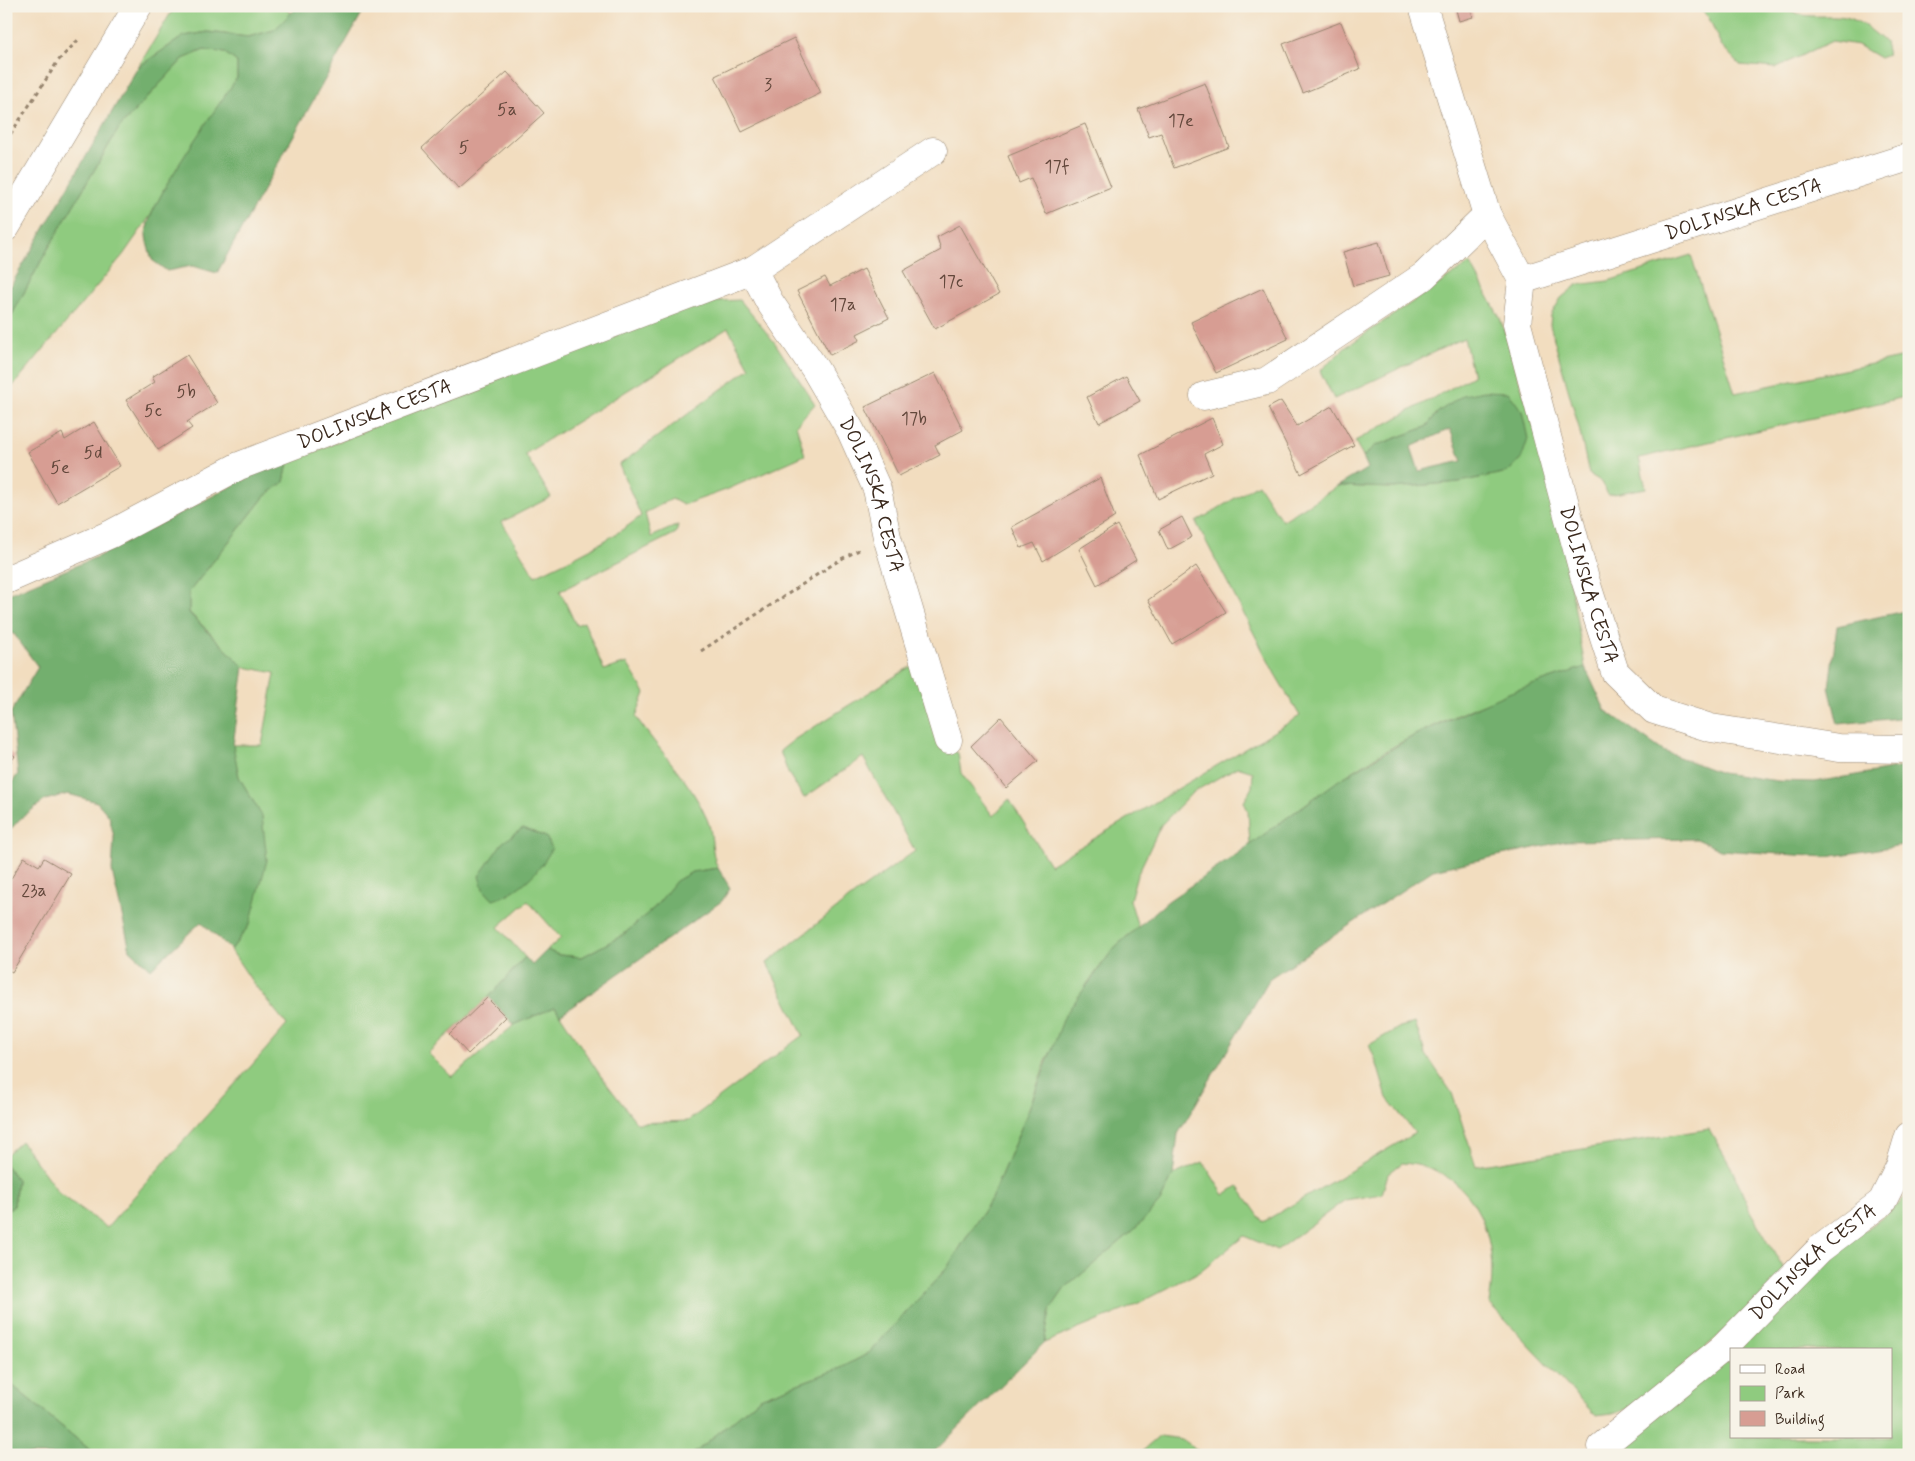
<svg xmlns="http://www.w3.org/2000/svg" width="1915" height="1461" font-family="Mynerve,sans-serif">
<rect width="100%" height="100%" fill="#f7f3e8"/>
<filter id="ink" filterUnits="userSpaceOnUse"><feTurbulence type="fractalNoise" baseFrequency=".02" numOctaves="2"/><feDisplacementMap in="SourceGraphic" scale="10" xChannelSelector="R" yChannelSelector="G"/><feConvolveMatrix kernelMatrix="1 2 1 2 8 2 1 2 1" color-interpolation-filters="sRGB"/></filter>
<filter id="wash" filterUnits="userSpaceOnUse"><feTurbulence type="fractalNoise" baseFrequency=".0096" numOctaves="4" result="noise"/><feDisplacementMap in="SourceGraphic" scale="20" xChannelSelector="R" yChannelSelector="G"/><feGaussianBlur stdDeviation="1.12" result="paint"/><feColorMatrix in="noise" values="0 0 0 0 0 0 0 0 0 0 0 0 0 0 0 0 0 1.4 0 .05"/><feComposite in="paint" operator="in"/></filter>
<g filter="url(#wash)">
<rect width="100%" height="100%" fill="#f2ddbf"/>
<g fill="#8fcb7f" stroke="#657a4e" fill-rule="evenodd">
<polygon points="175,6 286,6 288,11 293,13 274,30 248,37 208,32 184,36 138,67"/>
<path d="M1697,6H1785C1801,23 1830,12 1849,18C1862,22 1875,33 1885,42L1888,55L1880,58L1858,45L1832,41L1775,68L1740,65L1721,45L1709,18Z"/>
<polygon points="204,50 225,53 237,62 237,78 164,190 151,215 123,255 6,394 6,326 45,254 119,128 183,59"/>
<polygon points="1691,255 1735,393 1909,356 1909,396 1639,458 1646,488 1608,495 1602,482 1589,474 1579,428 1550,325 1551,315 1561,298 1577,285 1608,281"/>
<path d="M1470,263L1500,318L1554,491L1585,667C1527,687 1469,707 1415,735C1356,765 1303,806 1250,845L1248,811L1244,802L1252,787L1253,772L1237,767L1192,793L1161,825L1136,878L1130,900L1138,927L1115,947L1087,984L1046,1061L1027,1114L991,1199L947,1268L869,1353L841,1368L760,1398L692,1455H96L6,1380V1211L14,1206L17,1180L6,1165V1155L21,1141L59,1193L107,1228C165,1159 228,1094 287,1025L253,983L231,950L250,924L262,816L239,777L232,745H262L275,673L244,667L189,612V592L265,496L284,482L288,463L464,388L695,302L740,300L775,343L815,404L796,425L805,455L726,490L683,505L672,499L645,513L651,537L678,525L676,533L560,591L576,625L584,622L604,670L627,663L645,693L636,717C659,751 691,781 707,819C714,835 710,852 718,868L692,872L677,881L655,907L623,935L582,957L558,955L547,950L561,938L528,901L498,927L525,957L489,997L428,1053L452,1077L514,1025L555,1007L600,1075L637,1123L688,1121L803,1035L767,963L855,894L915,851L863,757L804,798L788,773L780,751L795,739L913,665L940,742L958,753L961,773L993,816L1009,799L1050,865L1300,716L1275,674L1196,522L1258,484L1282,521L1338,486L1393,488L1459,482L1508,472L1522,457L1438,412L1426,427L1375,446L1363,457L1355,441L1473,376L1464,338L1334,399L1320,371L1346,347ZM728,328L750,368L619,465L641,516C610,541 571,559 535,576L502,522L551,497L525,454ZM523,828L546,837L508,896Z"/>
<path d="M1415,1023L1425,1053L1452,1093L1476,1166L1709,1129L1731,1167L1750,1211L1787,1274L1751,1309L1635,1406L1613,1414L1596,1416L1489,1303C1501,1239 1476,1168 1402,1163L1388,1174L1382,1194L1345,1200L1277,1250L1244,1236L1199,1272L1127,1309L1044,1343L1050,1310L1065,1288L1134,1230L1160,1202L1173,1175L1203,1162L1224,1195L1238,1186L1263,1222L1415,1133L1387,1098L1376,1061L1369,1045L1400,1027Z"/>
<path d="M1909,1193V1455H1607L1832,1255L1899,1204ZM1731,1350H1891V1437H1731Z"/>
<polygon points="1160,1436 1182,1439 1205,1455 1138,1455"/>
</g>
<g fill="#73af6e" stroke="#576c46" fill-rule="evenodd">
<path d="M298,6H366L217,273L192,266L167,271L152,260C150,252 146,242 146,234C146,206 218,106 237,78V62L225,53L204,50L183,59L119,128L45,254L6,326V294L138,67L184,36L208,32L248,37L274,30Z"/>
<path d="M1485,391L1508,392L1522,411L1528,439L1522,457L1508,472L1459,482L1393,488L1338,486L1368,468L1363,457L1375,446L1426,427L1438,412L1463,395ZM1450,429L1462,461L1419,471L1411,447Z"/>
<polygon points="288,463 284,482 265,496 189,592 189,613 244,667 233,745 239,777 262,816 267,860 250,924 231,950 201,922 151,969 130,950 112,871 114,837 109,816 97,802 68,794 45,800 20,819 6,834 6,791 18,774 11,712 38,667 14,634 6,633 6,595 99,556 260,471 276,468"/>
<polygon points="1909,610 1909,717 1838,724 1829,687 1837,626"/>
<polygon points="1585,667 1605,710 1663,751 1721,773 1778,781 1815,782 1909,766 1909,844 1827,857 1720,850 1697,839 1566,841 1433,870 1270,978 1178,1134 1173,1175 1160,1202 1134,1230 1065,1288 1050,1310 1044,1343 931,1455 692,1455 760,1398 841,1368 869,1353 947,1268 991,1199 1027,1114 1065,1015 1115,947 1168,901 1233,857 1339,780 1415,735 1508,693"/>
<path d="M523,828L546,837L552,848C541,871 518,893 493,900L483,889L479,876L502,843Z"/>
<polygon points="718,868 730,888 722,901 560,1015 555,1007 514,1025 489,997 525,957 532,965 547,950 559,955 582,957 623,935 655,907 676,881 692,872"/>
<polygon points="6,1165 17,1180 14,1206 6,1211"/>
<polygon points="6,1380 96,1455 6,1455"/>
</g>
<g id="blocks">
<g fill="#d79d93">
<polygon points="1455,6 1470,6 1473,17 1459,21"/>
<polygon points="1341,22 1360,69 1303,93 1283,44"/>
<polygon points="794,38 821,93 742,132 715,76"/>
<polygon points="507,72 544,113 459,189 422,148"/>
<polygon points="1205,83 1229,147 1174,168 1161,133 1149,137 1138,109"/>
<polygon points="1085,124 1111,187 1046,214 1031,178 1019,183 1008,156"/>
<polygon points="960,225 999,294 935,329 903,271 941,250 937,237"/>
<polygon points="1379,242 1389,276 1353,286 1343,252"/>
<polygon points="864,269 889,318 857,334 860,340 830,355 797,291 825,277 830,286"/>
<polygon points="1263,288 1288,339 1216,373 1191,322"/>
<polygon points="187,355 217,403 187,422 192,428 158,450 126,400 155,382 152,377"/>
<polygon points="935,373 963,430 935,445 940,455 899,476 865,407"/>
<polygon points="1126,376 1140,401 1099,423 1087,397"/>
<polygon points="1281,401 1297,426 1332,406 1354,445 1301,474 1268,408"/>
<polygon points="1212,418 1223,444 1204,454 1212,473 1158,499 1140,455"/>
<polygon points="94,422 120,466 57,503 28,452 62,433 65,440"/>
<polygon points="1100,478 1115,517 1043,561 1034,543 1021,548 1012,527"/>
<polygon points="1182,517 1192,537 1168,550 1159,530"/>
<polygon points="1117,525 1136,560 1097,585 1079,549"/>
<polygon points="1196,566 1226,612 1172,644 1148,600"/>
<polygon points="1001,717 1038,761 1006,788 971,746"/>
<polygon points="6,750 15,756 6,769"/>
<polygon points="24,857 39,866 44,858 71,874 12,972 6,969 6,880 9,882"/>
<polygon points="487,998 506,1017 468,1054 450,1034"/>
</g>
</g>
</g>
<g filter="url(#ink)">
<use href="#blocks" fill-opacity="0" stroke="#96846e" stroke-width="1"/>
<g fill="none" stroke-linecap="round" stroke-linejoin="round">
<g stroke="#96846e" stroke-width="29">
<g id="minor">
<path id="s1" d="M1423,6L1487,215L1522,280L1909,157"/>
<polyline points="6,227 138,6"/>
<polyline points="753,270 933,151"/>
<path id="s2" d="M1522,280L1517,324L1585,579L1615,672L1654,710L1711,728L1839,748L1909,749"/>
<polyline points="1204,396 1267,381 1424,276 1487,215"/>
<path id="s3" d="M6,580L111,534L239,466L753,270L769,301L815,369L851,431L877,489L887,537L948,740"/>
<path id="s4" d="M1601,1447L1723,1348L1820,1249L1882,1202L1900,1166L1909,1136"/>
</g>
</g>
<g stroke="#96846e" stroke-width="3" stroke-dasharray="4 4" stroke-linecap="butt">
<polyline points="6,141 58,61 80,38"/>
<polyline points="701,651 841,559 859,550"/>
</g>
<use href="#minor" stroke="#fff" stroke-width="28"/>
</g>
</g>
<g text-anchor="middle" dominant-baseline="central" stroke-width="5" stroke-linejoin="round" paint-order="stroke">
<g font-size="18" fill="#62473b">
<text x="768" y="85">3</text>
<text x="507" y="110">5a</text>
<text x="1181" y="121">17e</text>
<text x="464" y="148">5</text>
<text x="1057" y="167">17f</text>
<text x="951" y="282">17c</text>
<text x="843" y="305">17a</text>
<text x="186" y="392">5b</text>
<text x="153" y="411">5c</text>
<text x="914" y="419">17b</text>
<text x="93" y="453">5d</text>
<text x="60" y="468">5e</text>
<text x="34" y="891">23a</text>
</g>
<g font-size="20" fill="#3b2a1e" stroke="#f7f3e8">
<text stroke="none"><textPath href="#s1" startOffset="525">DOLINSKA CESTA</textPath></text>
<text stroke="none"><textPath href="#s3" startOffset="405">DOLINSKA CESTA</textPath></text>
<text stroke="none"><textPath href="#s3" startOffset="1066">DOLINSKA CESTA</textPath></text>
<text stroke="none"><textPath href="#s2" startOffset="315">DOLINSKA CESTA</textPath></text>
<text stroke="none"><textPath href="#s4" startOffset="282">DOLINSKA CESTA</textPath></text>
</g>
</g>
<rect width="1915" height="1461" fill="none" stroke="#f7f3e8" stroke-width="25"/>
<rect x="1730" y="1348" width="162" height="90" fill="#f7f3e8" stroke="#aca397"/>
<rect x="1740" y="1365" width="25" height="8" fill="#ffffff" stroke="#aca397"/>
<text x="1775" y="1374" font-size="15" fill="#3b2a1e">Road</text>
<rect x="1740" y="1386" width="25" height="15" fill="#8fcb7f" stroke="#aca397"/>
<text x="1775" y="1398" font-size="15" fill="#3b2a1e">Park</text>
<rect x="1740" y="1411" width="25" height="15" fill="#d79d93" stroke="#aca397"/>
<text x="1775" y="1424" font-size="15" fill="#3b2a1e">Building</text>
</svg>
